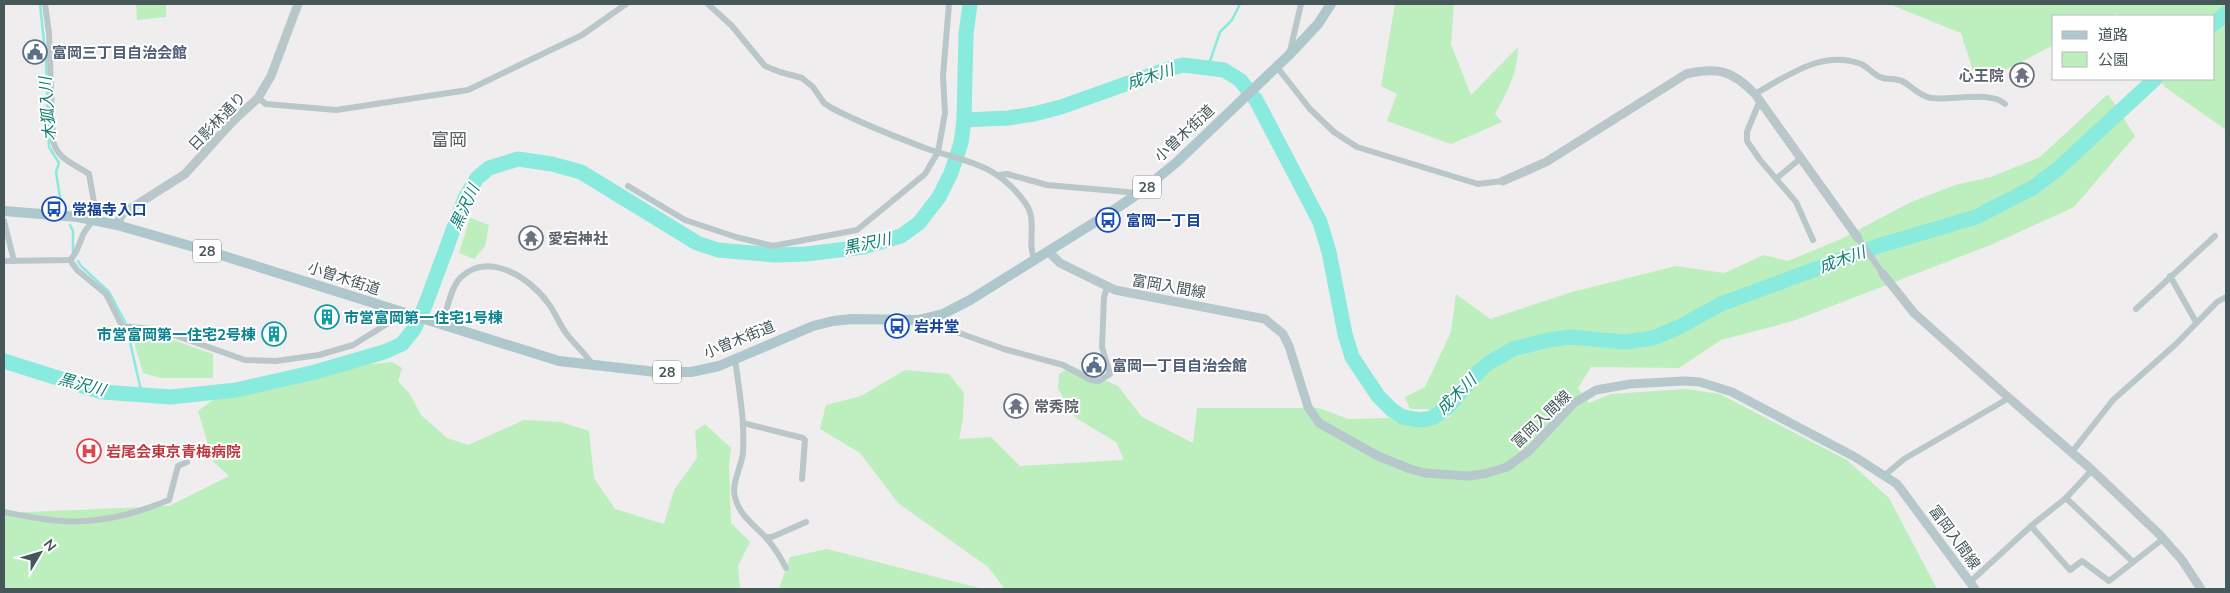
<svg xmlns="http://www.w3.org/2000/svg" width="2230" height="593" font-family="Mulish,'Noto Sans JP',sans-serif">
<rect width="100%" height="100%" fill="#f0edee"/>
<g fill="#bceebe">
<polygon points="136,4 166,4 166,17 137,20"/>
<path d="M1395,4H1454L1451,44L1471,95L1518,47C1518,73 1507,92 1495,114L1502,122L1451,144L1387,121L1397,94L1381,86Z"/>
<polygon points="1889,4 2226,4 2226,130 2165,87 2159,79 2214,79 2214,16 2120,16 2118,13 2110,16 2054,16 2054,45 1977,84 1961,33"/>
<polygon points="2108,94 2135,136 2074,207 1993,244 1793,321 1721,340 1679,368 1591,367 1578,388 1589,403 1611,394 1686,389 1720,394 1847,460 1889,498 1937,589 1005,589 988,567 898,503 860,453 820,429 826,405 861,396 905,370 949,374 964,393 963,419 959,439 991,437 1020,466 1124,460 1116,442 1076,418 1058,389 1059,374 1072,366 1118,386 1142,417 1193,443 1197,408 1319,408 1348,419 1391,418 1426,425 1452,416 1426,409 1410,409 1405,397 1425,387 1451,332 1456,294 1490,319 1572,292 1676,266 1724,273 1764,255 1788,261 1841,239 1909,203 1955,185 1991,177 2040,157"/>
<polygon points="470,218 489,225 485,246 474,259 459,253"/>
<polygon points="131,331 153,333 213,354 213,378 161,378 143,373"/>
<polygon points="392,362 402,368 398,381 410,394 421,415 447,438 468,445 524,420 561,422 589,431 594,478 615,509 664,524 674,490 697,458 695,431 705,424 731,448 729,465 731,523 750,542 738,566 740,589 4,589 4,513 169,506 229,476 213,461 198,411 222,393 351,366"/>
<polygon points="827,549 983,589 779,589 790,557"/>
</g>
<g fill="none" stroke-linecap="round" stroke-linejoin="round">
<g stroke="#89eade" stroke-width="2.5">
<polyline points="40,4 46,61 49,147 59,163 56,172 62,210"/>
<polyline points="1208,67 1220,32 1232,20 1240,4"/>
<polyline points="70,225 73,231 73,251"/>
<polyline points="78,261 81,266 109,292 125,322"/>
<polyline points="128,333 142,395"/>
</g>
<g stroke="#89eade" stroke-width="15">
<polyline points="2214,24 2226,13"/>
<polyline points="964,120 1008,118 1034,114 1061,107 1165,70 1183,65 1224,70 1240,80 1256,100 1320,222 1329,252 1345,334 1352,357 1378,396 1392,410 1403,417 1420,420 1432,418 1448,407 1479,371 1490,362 1513,349 1548,340 1570,337 1625,342 1653,338 1679,327 1721,304 1878,246 1976,217 2034,187 2060,167 2155,79"/>
<polyline points="4,361 102,392 171,397 236,390 315,372 384,352 402,344 414,329 425,306 465,198 477,178 489,168 518,159 552,164 581,172 697,243 718,250 775,255 806,254 863,247 901,236 919,223 939,197 951,173 961,143 964,120 966,34 970,4"/>
</g>
<g stroke="#b9c7ca" stroke-width="6">
<path d="M708,4L732,26L765,66L780,72L802,78L813,87L824,103L830,107C859,123 894,136 925,148C968,163 997,163 1026,204C1038,222 1026,243 1035,260"/>
<polyline points="1290,51 1301,4"/>
<polyline points="1277,67 1310,109 1334,132 1357,147 1478,184 1503,181"/>
<path d="M1755,94C1787,76 1823,49 1861,64C1868,67 1873,74 1880,77C1886,80 1896,78 1902,81C1913,87 1919,96 1931,98C1950,101 1991,90 2005,104"/>
<polyline points="258,98 266,104 336,110 468,90 582,35 626,4"/>
<polyline points="1760,100 1747,132 1747,141 1760,160 1796,202 1813,240"/>
<polyline points="999,175 1007,174 1047,185 1138,193"/>
<polyline points="1777,178 1801,158"/>
<polyline points="628,186 685,220 736,237 773,246 857,230 925,174 938,152 945,113 943,76 949,4"/>
<polyline points="4,221 14,261"/>
<polyline points="1858,238 1883,274"/>
<polyline points="70,260 77,270 106,294 122,326 160,330 245,360 276,361 319,355 353,345 395,319 402,312"/>
<path d="M4,261L70,260C79,252 79,241 85,231C89,225 94,221 96,214L89,174C75,164 58,160 53,141L49,33L45,4"/>
<polyline points="2170,276 2196,322"/>
<polyline points="2136,309 2215,236"/>
<polyline points="929,318 934,324 1004,349 1063,365 1091,380 1099,381 1110,374 1102,347 1104,297 1107,288"/>
<path d="M442,324C447,311 450,289 460,278C488,250 530,278 548,303C555,312 559,324 566,333C574,344 585,353 593,365"/>
<path d="M735,359C739,390 745,420 743,452C742,466 731,483 735,497C739,516 756,526 767,539C775,548 781,558 786,568"/>
<polyline points="743,423 803,438 805,440 802,479"/>
<polyline points="2072,452 2113,400 2176,344 2217,302 2226,297"/>
<polyline points="1885,475 1904,459 2009,398"/>
<polyline points="2066,498 2133,562"/>
<path d="M4,512C29,517 58,523 84,521C113,520 142,511 169,500L178,466L187,462"/>
<polyline points="2031,526 2070,570 2082,561 2109,581 2163,539"/>
<polyline points="766,537 772,537 806,522"/>
<polyline points="1970,582 2031,526 2066,498 2092,470"/>
</g>
<g stroke="#b9c7ca" stroke-width="9">
<path d="M1503,181L1546,162L1686,74C1718,67 1732,70 1755,94L1858,238"/>
<polyline points="117,225 122,214 185,174 233,121 258,98 271,76 298,4"/>
<polyline points="1883,274 1914,313 2009,398 2092,470 2159,534 2182,560 2201,589"/>
</g>
<polyline stroke="#b6c8cc" stroke-width="9" points="1049,252 1060,263 1115,290 1265,319 1283,334 1289,346 1308,407 1319,423 1378,456 1410,469 1425,473 1468,476 1484,474 1507,467 1529,451 1574,403 1596,390 1630,384 1684,381 1700,382 1732,392 1855,457 1897,484 1975,589"/>
<polyline stroke="#adc7cc" stroke-width="10" points="4,211 78,217 117,225 208,251 559,361 656,372 691,372 719,366 813,326 833,321 852,319 918,320 943,314 970,300 1108,214 1139,193 1177,162 1289,55 1318,24 1331,4"/>
</g>
<defs>
<g id="civic-ring" transform="scale(1.25)"><circle r="9.5" fill="#fff" stroke="#5c6f8a" stroke-width="1.5"/><path d="M-.6-6.5H3V-4.5H.6V-3L4-1V1h2V6H-6V1h2V-1L-.6-3ZM-1.2 2.5V6h2.4V2.5Z" fill="#5c6f8a"/></g>
<g id="temple-ring" transform="scale(1.25)"><circle r="9.5" fill="#fff" stroke="#6b7280" stroke-width="1.5"/><path d="M0-6L5-2H3V0L6.5 2.5H4V6H1.5V3h-3V6H-4V2.5H-6.5L-3 0V-2H-5Z" fill="#6b7280"/></g>
<g id="bus-ring" transform="scale(1.25)"><circle r="9.5" fill="#fff" stroke="#1a4fb4" stroke-width="1.5"/><path d="M-5-6H5V4H4V6H2V4H-2V6H-4V4H-5ZM-3.5-4V0h7V-4ZM-3.5 1.2v1.5H-2V1.2ZM2 1.2v1.5H3.5V1.2Z" fill="#1a4fb4"/></g>
<g id="building-ring" transform="scale(1.25)"><circle r="9.5" fill="#fff" stroke="#0f9aa8" stroke-width="1.5"/><path d="M-4-6H4V6H1V3H-1V6H-4ZM-2.5-4.3h1.7v1.8h-1.7ZM.8-4.3h1.7v1.8H.8ZM-2.5-1h1.7V.8h-1.7ZM.8-1h1.7V.8H.8Z" fill="#0f9aa8"/></g>
<g id="hospital-ring" transform="scale(1.25)"><circle r="9.5" fill="#fff" stroke="#e0444e" stroke-width="1.5"/><path d="M-5-5h3v3.5h4V-5h3V5h-3V1.5h-4V5h-3Z" fill="#e0444e"/></g>
</defs>
<g fill-rule="evenodd">
<use href="#civic-ring" x="35" y="52"/>
<use href="#temple-ring" x="2022" y="75"/>
<use href="#bus-ring" x="54" y="209"/>
<use href="#bus-ring" x="1108" y="220"/>
<use href="#temple-ring" x="531" y="238"/>
<use href="#building-ring" x="327" y="317"/>
<use href="#bus-ring" x="897" y="326"/>
<use href="#building-ring" x="274" y="334"/>
<use href="#civic-ring" x="1094" y="365"/>
<use href="#temple-ring" x="1016" y="406"/>
<use href="#hospital-ring" x="89" y="451"/>
</g>
<g text-anchor="middle" dominant-baseline="central" stroke-width="4" stroke-linejoin="round" paint-order="stroke">
<g fill="#fff" stroke="#7e898c" stroke-width="1">
<rect x="1133" y="175.5" width="28" height="23" rx="4"/>
<rect x="193" y="239.5" width="28" height="23" rx="4"/>
<rect x="653" y="360.5" width="28" height="23" rx="4"/>
</g>
<g font-size="14" font-weight="bold" fill="#46575a">
<text x="1147" y="187">28</text>
<text x="207" y="251">28</text>
<text x="667" y="372">28</text>
</g>
<g font-size="15" font-weight="bold" fill="#4e5e75" stroke="#fff" text-anchor="start">
<text x="52" y="52">富岡三丁目自治会館</text>
<text x="1112" y="365">富岡一丁目自治会館</text>
</g>
<g font-size="15" font-weight="bold" fill="#5b616d" stroke="#fff" text-anchor="start">
<text x="2004" y="75" text-anchor="end">心王院</text>
<text x="548" y="238">愛宕神社</text>
<text x="1034" y="406">常秀院</text>
</g>
<g font-size="15" fill="#46575a" stroke="#fff">
<text transform="translate(217 121) rotate(-46)">日影林通り</text>
<text transform="translate(1184 133) rotate(-43)">小曽木街道</text>
<text transform="translate(344 278) rotate(18)">小曽木街道</text>
<text transform="translate(1169 286) rotate(10)">富岡入間線</text>
<text transform="translate(739 339) rotate(-22)">小曽木街道</text>
<text transform="translate(1541 419) rotate(-44)">富岡入間線</text>
<text transform="translate(1955 537) rotate(54)">富岡入間線</text>
</g>
<g font-size="15" font-weight="bold" fill="#164399" stroke="#fff" text-anchor="start">
<text x="72" y="209">常福寺入口</text>
<text x="1126" y="220">富岡一丁目</text>
<text x="914" y="326">岩井堂</text>
</g>
<g font-size="15" font-weight="bold" fill="#0d838f" stroke="#fff" text-anchor="start">
<text x="344" y="317">市営富岡第一住宅1号棟</text>
<text x="256" y="334" text-anchor="end">市営富岡第一住宅2号棟</text>
</g>
<g font-size="15" font-weight="bold" fill="#be3a42" stroke="#fff" text-anchor="start">
<text x="106" y="451">岩尾会東京青梅病院</text>
</g>
<g font-size="16" font-style="italic" fill="#108072" stroke="#fff">
<text transform="translate(1150 76) rotate(-18)">成木川</text>
<text transform="translate(47 109) rotate(-94)">木狐入川</text>
<text transform="translate(464 207) rotate(-65)">黒沢川</text>
<text transform="translate(867 243) rotate(-12)">黒沢川</text>
<text transform="translate(1842 259) rotate(-20)">成木川</text>
<text transform="translate(82 384) rotate(15)">黒沢川</text>
<text transform="translate(1456 394) rotate(-45)">成木川</text>
</g>
<g font-size="18" fill="#5a6062" stroke="#fff">
<text x="449" y="139">富岡</text>
</g>
</g>
<rect width="2230" height="593" fill="none" stroke="#46575a" stroke-width="10"/>
<rect x="2052" y="15" width="162" height="65" fill="#ffffff" stroke="#b5bcbd"/>
<rect x="2062" y="31" width="25" height="8" fill="#adc7cc" stroke="#b5bcbd"/>
<text x="2098" y="40" font-size="15" fill="#46575a">道路</text>
<rect x="2062" y="52" width="25" height="15" fill="#bceebe" stroke="#b5bcbd"/>
<text x="2098" y="65" font-size="15" fill="#46575a">公園</text>
<g transform="translate(40 553) rotate(52)" stroke="#ffffff" stroke-width="4" paint-order="stroke">
<path d="M0-4L9 19L0 12L-9 19Z" fill="#46575a"/>
<text y="-8" font-size="14" font-weight="bold" text-anchor="middle" fill="#46575a">N</text>
</g>
</svg>
